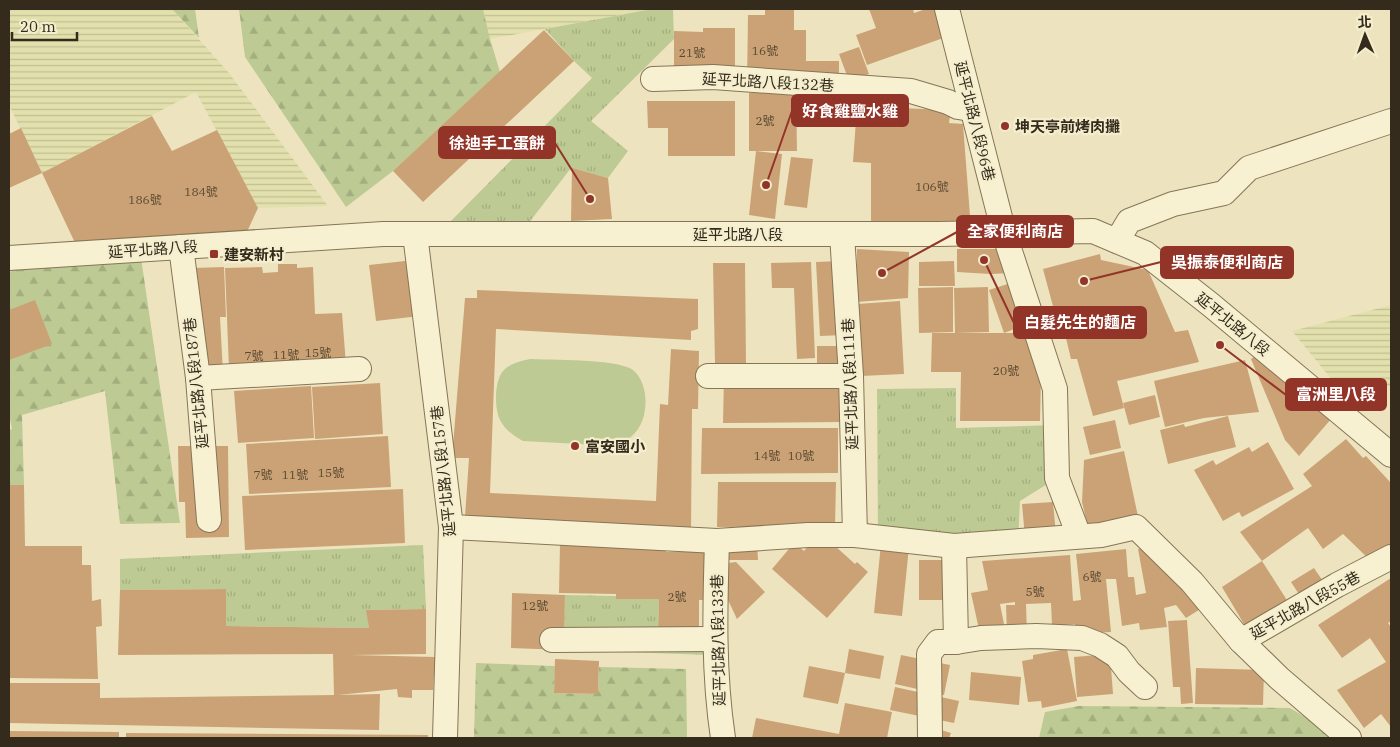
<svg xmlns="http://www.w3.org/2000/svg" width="1400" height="747" font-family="'IBM Plex Serif','Noto Sans TC',serif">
<defs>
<pattern id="farmland-rules" width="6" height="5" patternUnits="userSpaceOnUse" patternTransform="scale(1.25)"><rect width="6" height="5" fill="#e2e0ac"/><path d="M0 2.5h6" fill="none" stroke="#c2c093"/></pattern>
<pattern id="grass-tufts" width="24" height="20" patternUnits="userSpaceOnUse" patternTransform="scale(1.25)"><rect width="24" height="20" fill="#bdca93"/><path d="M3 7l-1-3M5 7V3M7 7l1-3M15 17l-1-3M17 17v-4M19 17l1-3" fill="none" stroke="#a3ae7e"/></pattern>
<pattern id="forest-firs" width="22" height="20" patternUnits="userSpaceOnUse" patternTransform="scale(1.25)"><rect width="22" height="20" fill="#bdca93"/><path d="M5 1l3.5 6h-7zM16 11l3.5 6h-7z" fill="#a3ae7e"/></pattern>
</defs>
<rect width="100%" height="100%" fill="#ede4bf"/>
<g fill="url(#farmland-rules)">
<polygon points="9,9 172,9 229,73 328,206 258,208 196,92 42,173 9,105"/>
<polygon points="483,9 652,9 490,39"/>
<polygon points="1391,305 1391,386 1346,397 1292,331"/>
</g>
<g fill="url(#grass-tufts)">
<polygon points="652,9 673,9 674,39 591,121 628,151 608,178 571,168 528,224 448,224 592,78 574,61 545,29"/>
<polygon points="956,388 956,428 1056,425 1057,478 1020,501 1018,542 878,537 877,389"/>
<polygon points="423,545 426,609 367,610 369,628 226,626 226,589 120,590 120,559"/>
<polygon points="565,595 616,596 616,599 659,599 658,631 709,632 709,655 564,650"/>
</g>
<g fill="url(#forest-firs)">
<polygon points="172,9 195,9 199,38"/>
<polygon points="239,9 483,9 490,39 500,72 393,171 346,207 245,57"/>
<polygon points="141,258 180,523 120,524 105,391 22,415 24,485 9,485 9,430 12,429 9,414 9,272 30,264"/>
<polygon points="476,663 555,666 554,693 598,694 599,667 686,669 687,738 474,738"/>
<polygon points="1079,706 1290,708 1341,738 1039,738 1045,712"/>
</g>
<path fill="#bdca93" d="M530,359C551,360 619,359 633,370C644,379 647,397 645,409C643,428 632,439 616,446L523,441C514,436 505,430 500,420C494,408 494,378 505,369C512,363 521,361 530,359Z"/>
<g fill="#cba275">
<polygon points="765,9 794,9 794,30 806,30 806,61 839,61 839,84 747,84 748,15 765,15"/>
<polygon points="869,9 913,9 914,13 926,9 940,9 949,36 867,65 856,35 876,28"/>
<polygon points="703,28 735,28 735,85 674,85 674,31 703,32"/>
<polygon points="544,30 574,61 423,202 393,171"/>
<polygon points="859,47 869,74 849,81 839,54"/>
<polygon points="796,92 797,151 749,151 749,93"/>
<polygon points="647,101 735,101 735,156 668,156 668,128 648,128"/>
<polygon points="857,106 945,110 944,115 950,116 949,123 963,124 971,229 871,229 871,163 853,162"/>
<polygon points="152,116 172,151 217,130 258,208 246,234 77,247 42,173"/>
<polygon points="21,128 42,173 9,188 9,134"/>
<polygon points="756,151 782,154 775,219 749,215"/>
<polygon points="791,157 813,159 807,208 784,205"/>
<polygon points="572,168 608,178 612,219 571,221"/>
<polygon points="857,249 909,252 908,298 857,302"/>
<polygon points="957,249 1008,249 1013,273 990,274 957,272"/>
<polygon points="1100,254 1101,260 1148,270 1175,332 1188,330 1199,362 1117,381 1124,408 1093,416 1077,359 1071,359 1059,309 1054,310 1043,269"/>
<polygon points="414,260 420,316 376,321 369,265"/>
<polygon points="840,261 844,335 820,336 816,262"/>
<polygon points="954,261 955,286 919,286 919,262"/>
<polygon points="811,262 815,358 797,359 794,288 772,288 771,263"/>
<polygon points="713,263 745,263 746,364 715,364"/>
<polygon points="278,264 297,264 297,268 313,267 315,314 342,313 346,365 229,369 225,268 262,267 263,273 278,272"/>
<polygon points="224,267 226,317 220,317 223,373 206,374 203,318 195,318 193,268"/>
<polygon points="1017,281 1031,323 1004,333 989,290"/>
<polygon points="953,287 953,332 919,333 918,288"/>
<polygon points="988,287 989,332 955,333 954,288"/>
<polygon points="477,290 698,299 698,329 691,331 691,340 496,329 490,493 656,501 660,404 668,405 671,349 699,351 698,409 692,409 691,533 465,517 469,458 452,458 465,298 477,298"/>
<polygon points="35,300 52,344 9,360 9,310"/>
<polygon points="900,301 904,374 861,376 857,304"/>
<polygon points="932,333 1034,333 1037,373 1041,373 1040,421 960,421 961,372 931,372"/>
<rect x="817" y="346" width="29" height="29"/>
<polygon points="1258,354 1332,418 1299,456 1285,440 1251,359"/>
<polygon points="1245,360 1259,412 1204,418 1165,427 1154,381"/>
<polygon points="724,377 841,378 841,422 723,423"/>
<polygon points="380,383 383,434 315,439 312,387"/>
<polygon points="311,386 314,438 238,443 234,391"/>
<polygon points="1155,395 1160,417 1129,425 1123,403"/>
<polygon points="1228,416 1236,447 1168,464 1160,430 1184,424 1185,427"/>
<polygon points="1115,420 1121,448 1090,455 1083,427"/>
<polygon points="702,428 838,428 838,473 701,474"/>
<polygon points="388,436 391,487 249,494 246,444"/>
<polygon points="1346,439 1363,458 1366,456 1391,483 1391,551 1373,563 1343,534 1323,549 1308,528 1262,561 1240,532 1312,486 1303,474"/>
<polygon points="1268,442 1294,489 1242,517 1239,512 1223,521 1194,470 1213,460 1216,465 1249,447 1252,452"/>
<polygon points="178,446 228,446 229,537 186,538 185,502 179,502"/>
<polygon points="1124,451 1139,521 1089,532 1082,502 1084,460"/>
<polygon points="718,482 836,482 835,526 717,527"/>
<polygon points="9,485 24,485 25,546 82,546 82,565 91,565 92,601 101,599 102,626 96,627 98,679 9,678"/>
<polygon points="403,489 405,543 245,550 242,496"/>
<polygon points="1053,502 1056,535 1025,537 1022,504"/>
<polygon points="726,542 757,542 758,560 726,560"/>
<polygon points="794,543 804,551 811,543 834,545 855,564 857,562 868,572 827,618 772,569"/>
<polygon points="560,544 666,546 666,552 711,552 711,600 699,600 699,631 658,631 659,599 616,599 616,594 559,593"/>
<polygon points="881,544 909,547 902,616 874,613"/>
<polygon points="1154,547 1207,605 1186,618 1176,605 1164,608 1167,627 1140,630 1139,623 1122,626 1116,579 1106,579 1111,632 1075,634 1075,624 1052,626 1051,603 1026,604 1027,634 1007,634 1006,605 1015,605 1015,602 1000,604 1005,629 980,634 971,593 988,590 982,561 1070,555 1073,601 1081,600 1076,554 1126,549 1128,577 1134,577 1136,595 1146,593 1138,549"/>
<polygon points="919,560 952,560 951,600 919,600"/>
<polygon points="1262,561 1299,619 1257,646 1222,587"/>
<polygon points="736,562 765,592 737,619 719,581 721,564"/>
<polygon points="1314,568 1333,596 1310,611 1291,582"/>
<polygon points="1391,578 1391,621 1388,623 1391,627 1391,727 1381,714 1364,728 1337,690 1386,662 1370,638 1342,658 1318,625"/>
<polygon points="226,589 226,626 369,628 366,610 426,609 426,654 351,655 435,657 433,690 412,690 412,698 398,697 397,689 338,695 380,694 379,730 9,723 9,683 100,683 100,698 334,695 333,654 118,655 120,590"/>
<polygon points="512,593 565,595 564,650 511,648"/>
<polygon points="1187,620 1193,703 1181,704 1180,687 1173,687 1168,621"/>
<polygon points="849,649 884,656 880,679 845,673"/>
<polygon points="1067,649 1077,701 1042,708 1041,701 1028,702 1022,661 1033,659 1033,655"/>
<polygon points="1110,654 1113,694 1077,697 1074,657"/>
<polygon points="901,655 950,665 944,695 895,684"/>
<polygon points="555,659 599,661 598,694 554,693"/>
<polygon points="809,666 845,673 838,704 803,697"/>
<polygon points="1196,668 1264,670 1263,705 1195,704"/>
<polygon points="971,672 1021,677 1019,705 969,700"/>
<polygon points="895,687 959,701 954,723 890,710"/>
<polygon points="845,703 892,712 887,738 752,738 756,718 839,734"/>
<polygon points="928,726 951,733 949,738 924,738"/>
<polygon points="9,731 119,732 119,738 9,738"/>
<polygon points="126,733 428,735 428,738 126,738"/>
</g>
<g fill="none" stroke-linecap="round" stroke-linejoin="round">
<g stroke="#857557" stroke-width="26">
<g id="minor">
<polyline points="947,9 1004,233 1055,389 1057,478 1079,536"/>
<polyline points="653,79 713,77 911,91 948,102 958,107 971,109"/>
<polyline points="415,234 451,527 445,738"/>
<polyline points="842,234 851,376 855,535"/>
<polyline points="1117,241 1129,221 1173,204 1224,193 1249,168 1391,121"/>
<polyline points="181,247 198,378 209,520"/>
<polyline points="9,258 383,234 939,234 1093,231 1145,253 1211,305 1391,455"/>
<polyline points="708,376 851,376"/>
<polyline points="198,378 359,369"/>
<polyline points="451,527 717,541 808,535 855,535 954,546 1101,535 1136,527 1192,582 1241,641"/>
<path d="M717,541C715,607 713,672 723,738"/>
<polyline points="552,640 715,639"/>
<polyline points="956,642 981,638 1036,636 1082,638 1100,645 1117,656 1129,672 1145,687"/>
<polyline points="930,738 929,654 938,642 956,642 954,546"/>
<polyline points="1349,738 1279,678 1241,641 1337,585 1391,557"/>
</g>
</g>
<use href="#minor" stroke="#f8f1d1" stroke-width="24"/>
</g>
<g fill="#933428" stroke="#f4eece" stroke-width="2">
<circle cx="1005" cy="126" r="5"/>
<rect x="209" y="249" width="10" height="10" rx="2.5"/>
<circle cx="575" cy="446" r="5"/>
</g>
<g text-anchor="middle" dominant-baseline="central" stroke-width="4.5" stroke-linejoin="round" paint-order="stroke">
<g font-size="12" fill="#5a4932">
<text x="765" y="50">16號</text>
<text x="692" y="52">21號</text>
<text x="765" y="120">2號</text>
<text x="932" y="186">106號</text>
<text x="201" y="191">184號</text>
<text x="145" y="199">186號</text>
<text x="318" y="352">15號</text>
<text x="286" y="354">11號</text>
<text x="254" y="355">7號</text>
<text x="1006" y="370">20號</text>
<text x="767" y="455">14號</text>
<text x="801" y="455">10號</text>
<text x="331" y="472">15號</text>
<text x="263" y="474">7號</text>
<text x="295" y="474">11號</text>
<text x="1092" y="576">6號</text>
<text x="1035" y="591">5號</text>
<text x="677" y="596">2號</text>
<text x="535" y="605">12號</text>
</g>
<g font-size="15" fill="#342b1c" stroke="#f4eece">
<text transform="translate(768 82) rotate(3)">延平北路八段132巷</text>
<text transform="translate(975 121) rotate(76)">延平北路八段96巷</text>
<text x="738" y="234">延平北路八段</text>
<text transform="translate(153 249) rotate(-4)">延平北路八段</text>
<text transform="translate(1233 324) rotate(39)">延平北路八段</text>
<text transform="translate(196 383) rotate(-96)">延平北路八段187巷</text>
<text transform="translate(850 384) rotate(-92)">延平北路八段111巷</text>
<text transform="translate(443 471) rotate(-96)">延平北路八段157巷</text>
<text transform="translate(1305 605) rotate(-29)">延平北路八段55巷</text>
<text transform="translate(718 640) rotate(-91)">延平北路八段133巷</text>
</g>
<g font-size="15" font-weight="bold" fill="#342b1c" stroke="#f4eece" text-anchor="start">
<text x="1015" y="126">坤天亭前烤肉攤</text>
<text x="224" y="254">建安新村</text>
<text x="585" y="446">富安國小</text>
</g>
</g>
<path fill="none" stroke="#933428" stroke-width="2" d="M766 185L792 111M590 199L555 143M882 273L957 232M1084 281L1161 262M984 260L1014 323M1220 345L1286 395"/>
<g fill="#933428" stroke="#f4eece" stroke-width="2">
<circle cx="766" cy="185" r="5"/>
<circle cx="590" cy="199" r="5"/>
<circle cx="882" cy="273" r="5"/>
<circle cx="1084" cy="281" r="5"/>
<circle cx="984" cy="260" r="5"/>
<circle cx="1220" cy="345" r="5"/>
</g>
<g fill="#933428" stroke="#933428" stroke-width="2">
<rect x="792" y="95" width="116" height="31" rx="5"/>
<rect x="439" y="127" width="116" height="31" rx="5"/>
<rect x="957" y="216" width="116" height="31" rx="5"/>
<rect x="1161" y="247" width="132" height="31" rx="5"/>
<rect x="1014" y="307" width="132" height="31" rx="5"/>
<rect x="1286" y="379" width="100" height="31" rx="5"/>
</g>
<g font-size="16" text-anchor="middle" font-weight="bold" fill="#fff">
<text x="850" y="117">好食雞鹽水雞</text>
<text x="497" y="149">徐迪手工蛋餅</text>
<text x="1015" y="237">全家便利商店</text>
<text x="1227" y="268">吳振泰便利商店</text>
<text x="1080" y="328">白髮先生的麵店</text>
<text x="1336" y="400">富洲里八段</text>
</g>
<rect width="1400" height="747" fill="none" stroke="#342b1c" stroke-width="20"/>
<g transform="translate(1365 35) rotate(358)" stroke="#f4eece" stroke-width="4" paint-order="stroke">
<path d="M0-4L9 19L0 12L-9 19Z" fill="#342b1c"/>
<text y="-8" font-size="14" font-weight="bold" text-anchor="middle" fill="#342b1c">北</text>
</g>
<path d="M12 32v8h65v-8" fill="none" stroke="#342b1c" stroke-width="2.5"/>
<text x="20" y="32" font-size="15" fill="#342b1c" stroke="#f4eece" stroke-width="4" paint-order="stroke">20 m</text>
</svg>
